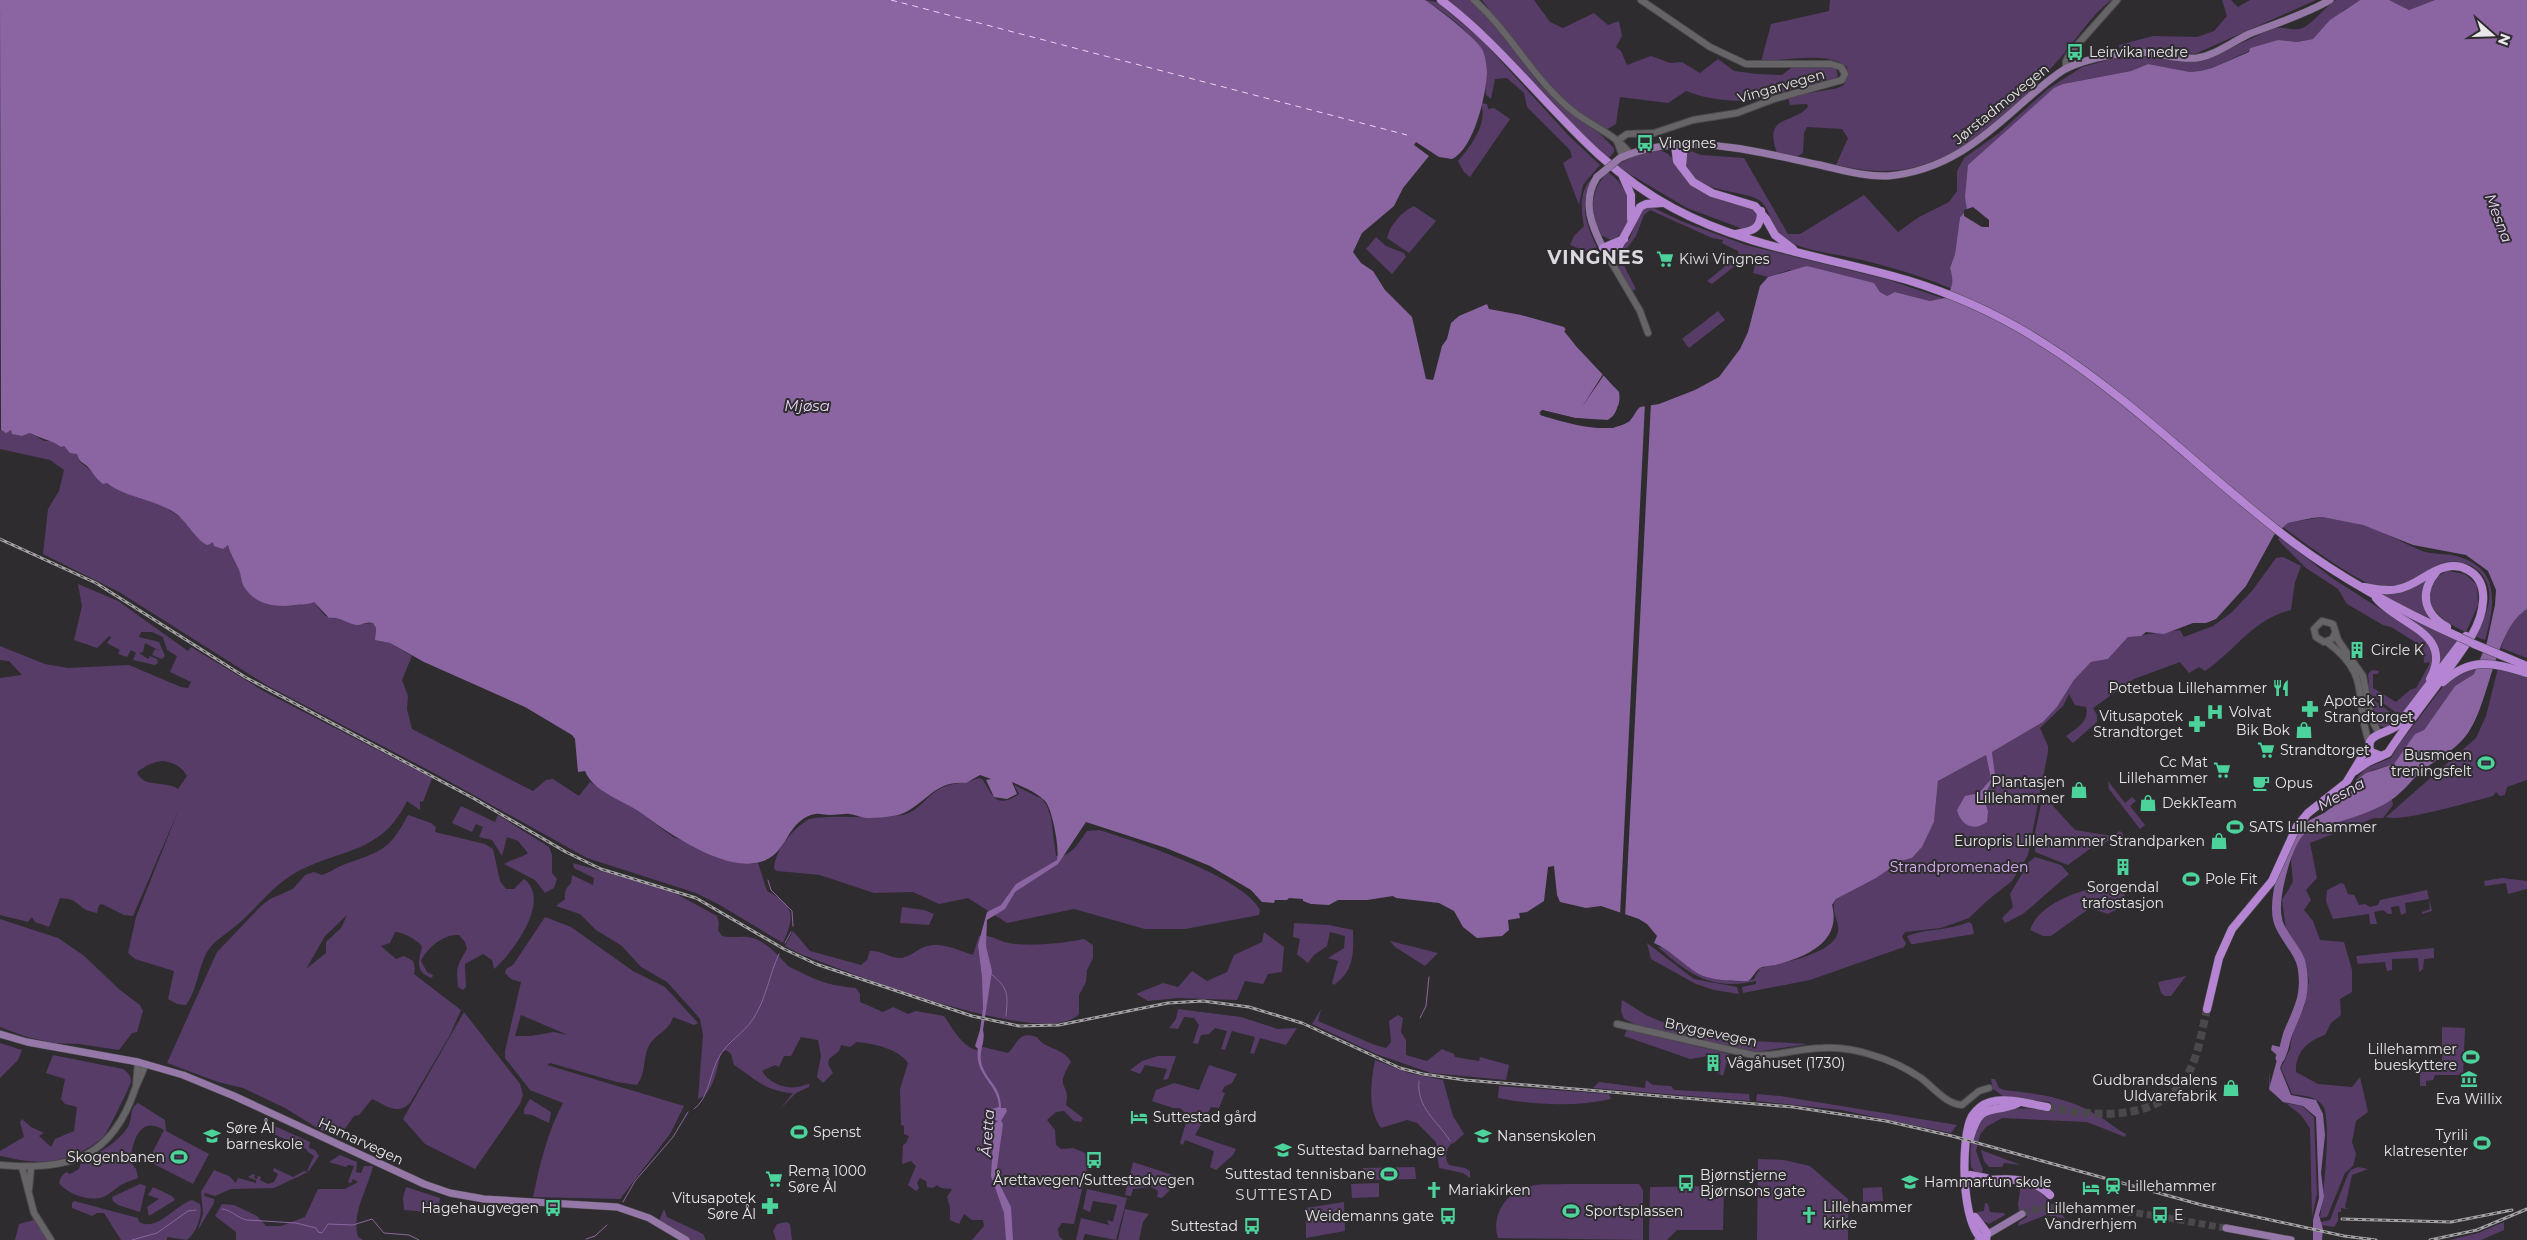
<svg xmlns="http://www.w3.org/2000/svg" width="2527" height="1240" font-family="Montserrat,sans-serif">
<rect width="100%" height="100%" fill="#2e2c2f"/>
<g fill="#573c68" fill-rule="evenodd">
<path d="M1425,0L1437,2L1480,38L1568,135L1600,165L1583,185L1579,205L1563,163L1572,157L1570,150L1527,107L1524,93L1507,78L1495,79L1491,99L1486,95C1484,83 1489,72 1485,60C1477,36 1447,14 1425,0Z"/>
<path d="M1447,0H1472L1503,36L1540,85L1572,114L1601,135L1614,148V152L1608,159C1553,107 1507,46 1447,0Z"/>
<path d="M1482,0H1534L1550,22L1563,28L1594,13L1608,25L1619,21L1622,36L1616,47L1621,51L1627,65L1651,56L1670,63L1682,62L1700,73L1718,59L1734,71L1757,74L1782,75L1791,68L1829,66L1836,69L1838,76C1828,85 1814,84 1802,86C1788,89 1775,97 1761,99C1736,103 1709,100 1686,91L1668,103L1620,97L1616,124L1606,130L1575,109L1542,77Z"/>
<path d="M1830,0H2111C2091,16 2078,37 2061,57C2015,109 1957,172 1881,171C1867,171 1851,168 1836,165L1848,138L1842,129L1807,127L1804,133L1803,153L1796,157L1777,153C1763,114 1792,125 1808,107L1807,104L1790,105L1788,97L1838,88L1844,85L1848,74L1847,67C1831,51 1782,60 1761,62L1771,24L1829,11Z"/>
<polygon points="2222,0 2231,0 2238,7 2250,0 2316,0 2195,54 2136,48 2120,51 2119,45 2153,36 2197,37 2214,31 2227,16"/>
<path d="M2336,0H2360L2344,10L2313,39L2297,42L2278,40L2250,48L2249,51L2212,68L2200,71L2190,72L2148,64L2131,71L2063,84L1966,187L1967,210L1960,217L1955,254L1950,268L1953,278L1952,289C1920,275 1887,266 1853,258C1831,253 1802,251 1783,238C1770,229 1772,209 1759,200C1741,189 1678,193 1687,153L1691,151L1701,155L1744,158L1788,234H1800L1864,195L1898,232L1919,217L1949,202L1957,191V171L1964,158L1999,133L2048,89L2082,67L2122,56L2137,55L2191,62L2202,61L2272,29C2285,26 2289,30 2299,29C2308,29 2326,6 2336,0Z"/>
<polygon points="2389,0 2435,0 2409,10"/>
<path d="M1481,103L1487,104L1488,109L1494,108L1510,119L1470,177L1464,172L1458,161C1471,146 1488,124 1481,103Z"/>
<path d="M1656,150C1676,151 1677,172 1690,184C1709,201 1733,198 1754,210L1758,217L1756,226L1743,229L1687,208L1616,166L1633,156Z"/>
<path d="M1608,172C1629,187 1637,213 1621,235L1611,240L1601,235C1589,213 1590,190 1608,172Z"/>
<path d="M1593,177C1579,200 1585,224 1597,247L1588,252L1570,245L1574,236L1584,226C1581,209 1579,190 1593,177Z"/>
<path d="M1414,206L1436,221L1409,253L1387,238C1390,225 1401,212 1414,206Z"/>
<polygon points="1652,207 1681,221 1746,245 1886,279 1945,299 1930,301 1896,292 1887,296 1880,292 1874,283 1839,275 1789,270 1768,277 1753,273 1756,262 1751,257 1736,265 1712,284 1707,281 1739,255 1738,251 1722,243 1723,240 1712,238 1650,210 1644,215 1636,236 1620,258 1636,289 1632,291 1617,265 1615,256 1630,238 1638,215 1645,208"/>
<polygon points="1376,237 1386,246 1404,253 1406,257 1392,274 1366,249"/>
<polygon points="1718,311 1725,320 1689,348 1682,339"/>
<path d="M0,430L4,432L11,430L14,434L22,436L30,433L44,441H54L61,447L64,446L77,454L80,462L108,484L164,506L181,518L200,538L228,545C230,555 235,561 239,570C242,576 242,582 245,588C260,610 293,607 314,602L325,616L359,624L373,623L376,628L375,634L377,640L390,643L412,656L402,680L408,696L407,709L412,729L533,791L546,780L553,779L579,796L590,782L637,810L673,837L752,864L758,863L767,891C795,906 795,916 783,943L718,904L696,893L587,858L434,773L268,686L119,592L43,554L48,509L59,491L64,470L50,460L0,449Z"/>
<path d="M2322,517C2336,520 2350,521 2363,525C2383,531 2403,543 2422,551C2433,555 2446,553 2456,556C2501,568 2495,604 2485,640L2474,636C2484,619 2496,599 2485,579C2476,563 2454,557 2438,565C2430,569 2424,576 2416,580C2403,586 2390,588 2376,586C2357,582 2300,540 2283,527L2288,523Z"/>
<path d="M2280,537L2332,578L2424,637C2447,665 2419,692 2401,716L2370,694L2368,674L2372,670L2379,671L2378,674H2373V688L2396,702L2410,690L2416,688L2429,665V662L2424,663L2423,647L2391,627L2383,625L2347,604L2338,589L2306,568L2281,543L2278,539Z"/>
<path d="M2283,557L2301,566L2295,582L2291,610C2253,619 2235,651 2205,671L2199,667L2189,673L2180,662L2134,679L2093,708L2097,715V722L2073,743L2066,736C2077,728 2090,721 2086,707L2075,705L2069,694L2063,706L2040,728L2048,746V752L2028,855L2012,881L1988,900L1969,918L1941,928L1905,932L1902,937L1906,943L1904,947L1810,980L1743,993L1742,987L1756,984V981C1713,991 1689,975 1658,947C1671,947 1683,962 1693,970C1704,980 1741,984 1754,979L1760,968C1779,964 1834,954 1838,932C1840,920 1829,910 1836,899L1876,877L1901,861L1912,858L1922,847L1934,822L1938,781L1986,755L1991,779L1979,793H1974L1988,811L1984,796L1995,774L1992,752L2043,722L2057,707L2074,680L2091,662L2108,659L2128,637C2147,634 2161,633 2180,630L2184,637L2213,626L2231,613L2252,591L2276,558Z"/>
<path d="M2448,571L2465,574L2477,585L2478,605L2466,632C2439,621 2405,590 2448,571Z"/>
<polygon points="2427,579 2429,618 2375,592"/>
<path d="M78,584L118,601L188,651L191,647L267,693L432,778L423,802L420,801V810L407,801C381,855 340,848 295,873C272,886 258,907 238,924C228,933 214,940 207,952C198,968 197,991 186,1005L177,1004L168,999L174,971L135,959L128,953L136,917L179,809L133,916L124,915L102,904L99,905L97,913C79,909 85,907 72,900C68,898 64,899 60,898L49,927L35,922L32,917L28,922L0,915V678L22,675L9,661L0,660V646L45,664L68,668L129,665L181,687L188,688L191,682L170,672L177,656L167,650L163,637L152,632H141L139,637L159,642L165,656L162,659L152,655L155,649L160,651L145,643L143,652L139,653L148,659L150,656L157,659L158,663L155,665L133,660L136,653L131,650L127,657L118,654L120,650L107,643L111,637L109,636L97,648L74,640L82,606ZM163,761C174,763 181,766 187,776L178,789C166,780 143,789 137,772C146,766 151,762 163,761Z"/>
<path d="M2391,608L2459,642L2437,672C2446,637 2415,626 2391,608Z"/>
<path d="M2527,609V658L2501,648C2507,632 2512,617 2527,609Z"/>
<polygon points="2477,667 2474,674 2455,686 2424,730 2415,735 2394,764 2373,770 2356,779 2366,768 2391,758 2400,743 2447,681"/>
<path d="M2498,668L2527,677V780L2507,787L2505,795L2500,796L2496,792L2493,796C2473,801 2400,823 2386,817L2476,738L2486,716Z"/>
<polygon points="2370,697 2398,718 2396,723 2387,728 2378,725 2373,715"/>
<path d="M979,778L983,780C993,797 997,809 1019,794L1014,785L1042,799L1047,806L1051,818L1056,856C1071,858 1079,842 1087,831L1099,830C1135,841 1244,877 1260,910L1259,915L1185,929H1145L1074,909L1007,923L968,898L939,904L913,892L874,893L820,875L777,871L774,869C775,849 793,829 809,819C839,814 871,820 902,815C916,813 925,799 936,791C949,782 965,784 979,778Z"/>
<polygon points="2108,781 2125,803 2132,797 2136,801 2130,806 2145,825 2140,829 2109,789"/>
<polygon points="2043,795 2075,830 2112,836 2120,831 2124,835 2091,848 2068,865 2035,852 2034,837"/>
<path d="M2392,799L2393,805L2383,818H2374L2310,843L2317,878L2306,890L2311,900L2304,910L2313,921L2320,940L2344,942L2352,970V992L2340,999L2341,1015L2331,1023L2325,1035C2308,1040 2295,1053 2296,1072L2318,1084L2352,1087L2360,1077L2368,1112L2356,1121L2352,1142L2356,1154L2353,1166L2345,1173L2327,1217L2320,1218C2323,1200 2332,1118 2323,1106C2316,1096 2304,1096 2292,1094L2281,1068L2290,1049L2293,1029L2304,1007L2309,981L2306,963L2286,930L2282,900L2293,882L2291,860L2295,844L2304,832L2375,808Z"/>
<path d="M461,806L495,822L498,815L549,847L552,855V873L557,879L554,888L545,893L535,880L504,864C512,859 521,858 528,853L518,841L507,837L502,856L492,840L479,837L483,827L476,824L472,832L452,823Z"/>
<path d="M408,815L431,823L436,827L435,832L485,844L493,849L500,881L506,889H514L524,879C552,900 513,953 494,969L492,960L483,954L465,964L466,987L463,990L458,987C456,967 457,966 467,949L465,942L459,935C443,934 427,948 421,961L427,972L433,975L432,978C414,972 419,960 422,947C419,940 402,932 395,932L390,943L381,946L396,959L404,956L413,961L415,968L414,974L461,1010L450,1035L410,1103C397,1116 386,1105 372,1099L359,1115L354,1116L341,1134L322,1131L285,1108L243,1088L218,1082L167,1063L217,952L261,906L270,899L293,889L305,875L314,872L322,875C329,873 335,868 343,865C380,851 388,853 408,815ZM347,915L341,928L326,942V953L306,969L325,936Z"/>
<polygon points="2035,857 2061,865 2069,874 2023,914 2005,923 2002,918 2013,907 2010,894 2029,862"/>
<path d="M573,863L671,891L717,916L719,923L718,930L722,936C734,939 744,934 756,939C770,946 777,954 788,966C790,968 795,969 798,971C819,982 833,986 856,988L860,994V1002L883,1012L893,1007L908,1014L916,1011L944,1016C953,1029 961,1045 976,1050L983,1047L1008,1053C1019,1042 1018,1031 1037,1037C1045,1050 1063,1047 1071,1062C1053,1091 1071,1081 1066,1105L1083,1118L1081,1122L1074,1121L1064,1111L1056,1112L1047,1120L1055,1130L1056,1145L1061,1149L1073,1148L1090,1155L1074,1224L1062,1223L1058,1229L1059,1236L1063,1240H972L984,1226L983,1220H972L964,1214L959,1224L950,1220V1207L947,1197L952,1189L941,1188L937,1185L933,1188L927,1187L926,1181L920,1178L917,1183L919,1188L916,1191L908,1185L916,1166L911,1161L902,1164L903,1145L906,1143L909,1136L904,1134V1126L901,1125L900,1089L908,1063C898,1048 874,1044 857,1042L850,1047L841,1045L839,1051L829,1059L828,1064L833,1073L823,1083L817,1077L821,1056L818,1040L801,1037L791,1056H784L779,1067L775,1065L762,1071C769,1083 784,1089 797,1087C802,1087 805,1084 809,1084V1087L796,1093L780,1109L793,1093C764,1091 756,1079 734,1065L731,1054L726,1050L721,1053C717,1067 714,1094 698,1099L703,1035L700,1019L695,1013L667,982L641,967L622,946L596,930L580,914L556,906L565,899C564,892 566,888 571,883L572,875L593,885L594,878L574,868Z"/>
<polygon points="2502,878 2527,881 2527,889 2508,894 2506,883 2485,886 2484,881"/>
<path d="M2109,883L2123,884L2125,898L2123,906L2108,914L2090,908L2051,936H2043L2030,930C2040,901 2082,891 2109,883Z"/>
<polygon points="2341,883 2344,884 2348,894 2354,895 2359,905 2365,904 2370,907 2378,905 2380,900 2427,890 2432,911 2422,914 2422,912 2430,909 2429,899 2405,903 2406,913 2401,915 2399,906 2391,907 2392,914 2388,914 2383,910 2374,912 2377,924 2370,924 2369,914 2333,919 2326,901 2327,890"/>
<polygon points="902,907 924,910 934,914 929,925 900,923"/>
<path d="M545,917L571,927L633,971L665,987L698,1023L694,1025L673,1017C669,1031 657,1033 650,1044C642,1056 647,1072 637,1085L617,1082L550,1063L547,1065L684,1106L670,1134L620,1199L533,1197C540,1164 547,1133 563,1103L530,1090L505,1058V1051L521,982L511,979L505,973L506,969L513,965ZM521,1015L568,1035L554,1032L531,1036H515Z"/>
<polygon points="0,919 58,938 83,955 120,990 140,1005 143,1011 137,1032 132,1033 119,1050 79,1044 54,1043 27,1037 0,1027"/>
<path d="M1969,922L1972,924L1974,934L1914,944H1911L1907,936C1927,928 1949,931 1969,922Z"/>
<path d="M1294,923L1329,925L1353,930C1354,953 1354,971 1334,985L1332,983L1338,961L1328,958L1344,948L1345,936L1330,932L1327,946L1314,955L1308,963L1297,954L1300,939L1293,937Z"/>
<path d="M793,931L810,951L861,965L867,960L870,951C881,950 890,958 900,958C910,957 915,951 924,947C941,941 957,950 973,955L979,936C992,934 997,941 1009,943C1026,947 1067,943 1084,939L1093,945V958L1087,970L1086,982L1079,995V1014C1046,1051 842,970 798,953L785,946Z"/>
<polygon points="1264,932 1284,947 1282,972 1268,974 1263,984 1245,981 1237,1000 1178,998 1148,1001 1136,994 1163,983 1178,987 1192,971 1207,981 1227,972 1234,955 1262,942"/>
<polygon points="1390,941 1438,953 1425,966 1395,947"/>
<polygon points="1647,943 1694,979 1737,987 1739,994 1714,990 1696,984 1651,959"/>
<polygon points="2434,948 2434,958 2424,959 2423,969 2419,972 2418,958 2392,959 2392,970 2387,971 2385,962 2358,964 2356,956"/>
<polygon points="2186,976 2171,996 2165,996 2161,993 2158,982"/>
<polygon points="1622,1000 1646,1015 1662,1022 1754,1041 1808,1044 1756,1052 1639,1026 1624,1019 1621,1011"/>
<polygon points="1178,1009 1241,1017 1278,1029 1297,1028 1286,1045 1260,1038 1254,1054 1250,1053 1255,1037 1232,1031 1225,1050 1221,1049 1227,1031 1215,1028 1209,1034 1201,1035 1198,1044 1193,1043 1199,1025 1194,1018 1184,1017 1178,1029 1169,1028 1176,1019"/>
<polygon points="1321,1009 1318,1021 1375,1045 1386,1048 1391,1042 1389,1021 1398,1015 1403,1018 1401,1032 1406,1040 1406,1055 1427,1061 1442,1049 1454,1054 1455,1057 1479,1061 1480,1057 1509,1065 1506,1080 1431,1073 1376,1054 1312,1024"/>
<polygon points="464,1012 520,1084 523,1095 520,1104 475,1169 425,1144 403,1119"/>
<polygon points="2442,1027 2465,1028 2463,1075 2435,1075 2433,1080 2426,1081 2426,1086 2420,1086 2420,1072 2439,1072 2442,1064"/>
<polygon points="1627,1030 1729,1054 1723,1076 1713,1070 1721,1063 1720,1058 1709,1056 1690,1059 1624,1036"/>
<polygon points="0,1043 22,1050 18,1060 0,1078"/>
<path d="M53,1055L123,1069C127,1072 131,1075 131,1081C131,1085 107,1133 104,1136C93,1147 76,1155 61,1159C41,1165 20,1160 0,1156V1151L24,1137L20,1122L22,1119L31,1127L44,1133L39,1136L51,1147L55,1139L74,1131L77,1107L65,1104L61,1099L65,1079L46,1073Z"/>
<polygon points="1158,1056 1176,1056 1168,1079 1163,1080 1167,1069 1145,1065 1140,1074 1130,1070 1142,1061"/>
<path d="M1375,1060L1409,1073L1443,1080L1453,1116L1464,1134L1455,1142L1451,1144C1446,1150 1444,1158 1449,1165L1465,1168L1470,1171V1178L1463,1173L1439,1168L1436,1142L1417,1123L1407,1120L1381,1128C1367,1109 1371,1082 1375,1060Z"/>
<polygon points="1209,1065 1237,1074 1232,1083 1224,1087 1222,1092 1225,1093 1219,1108 1211,1107 1195,1135 1236,1149 1233,1155 1216,1170 1210,1167 1214,1151 1185,1140 1183,1145 1180,1143 1188,1116 1180,1108 1173,1108 1152,1101 1156,1090 1174,1083 1199,1090"/>
<polygon points="2269,1072 2271,1089 2285,1103 2302,1106 2314,1117 2317,1194 2312,1217 2310,1128 2301,1115 2269,1090"/>
<path d="M1991,1079H1995L1999,1088L2004,1090C2039,1094 2070,1097 2100,1117C2109,1122 2116,1129 2126,1134L2125,1137L2087,1122L2002,1118L1986,1127L1980,1135L1976,1151L1983,1170L1981,1173H1976L1971,1167C1966,1103 2003,1107 2051,1110L2053,1108L2050,1102L2010,1098L2003,1096L1993,1089Z"/>
<polygon points="1646,1080 1653,1085 1671,1086 1674,1090 1749,1094 1750,1101 1593,1088 1599,1082 1645,1088"/>
<path d="M1499,1086L1609,1094L1611,1099C1575,1107 1533,1105 1498,1098Z"/>
<polygon points="1757,1094 1780,1096 1957,1125 1951,1133 1841,1110 1756,1101"/>
<polygon points="530,1099 551,1112 549,1123 532,1115 524,1114 524,1109"/>
<path d="M138,1103L165,1120L166,1131L209,1154L193,1184L148,1161L164,1130C140,1115 133,1140 130,1161L136,1169L138,1178C134,1180 128,1181 123,1184C116,1187 111,1194 103,1197C90,1202 67,1194 59,1183L61,1177L66,1172L70,1174L79,1169L81,1162C97,1154 118,1143 128,1127C133,1118 129,1108 138,1103Z"/>
<polygon points="270,1124 310,1142 309,1148 315,1150 319,1156 309,1171 307,1171 314,1156 308,1152 306,1149 267,1131"/>
<polygon points="1981,1150 2021,1165 2004,1163 2002,1167 1989,1167 1984,1161"/>
<path d="M340,1155L357,1162L356,1172L361,1173L364,1166H373C368,1189 351,1213 358,1237L363,1240H236V1232L215,1216L222,1204L234,1205L257,1216L266,1226H281L305,1217L318,1189H345L358,1182L353,1179L351,1183L348,1182L354,1166L348,1165L346,1167L329,1162Z"/>
<polygon points="1758,1159 1784,1160 1810,1166 1848,1199 1848,1240 1757,1240"/>
<polygon points="1133,1162 1182,1178 1162,1198 1157,1197 1158,1191 1151,1187 1133,1189 1131,1196 1125,1195"/>
<polygon points="1415,1167 1416,1179 1363,1180 1363,1168"/>
<polygon points="2358,1167 2368,1169 2352,1175 2345,1207 2348,1209 2341,1208 2341,1212 2338,1212 2338,1221 2334,1227 2321,1225 2321,1222 2330,1220 2348,1174 2351,1170"/>
<polygon points="274,1168 293,1177 304,1171 308,1172 274,1188 231,1189 215,1196 205,1193 204,1196 214,1199 214,1203 198,1230 203,1214 201,1192 214,1170 229,1176 236,1183 238,1178 256,1183 256,1180 248,1177 253,1174 255,1175 254,1178 257,1179 258,1176 261,1177 260,1180 268,1184 274,1182 278,1174 273,1171"/>
<polygon points="1379,1183 1379,1197 1352,1198 1351,1184"/>
<polygon points="140,1184 146,1186 140,1212 118,1205 113,1201 112,1197"/>
<path d="M1639,1184L1643,1190V1240L1498,1238C1491,1217 1505,1193 1527,1187C1539,1183 1553,1185 1566,1184C1590,1184 1615,1184 1639,1184Z"/>
<polygon points="2021,1184 2039,1191 2066,1219 2046,1215 2018,1226 2019,1222 2027,1217 2028,1213 2025,1210 2019,1211 2018,1204"/>
<polygon points="1724,1186 1723,1230 1677,1230 1667,1240 1649,1240 1650,1187"/>
<polygon points="153,1187 172,1196 175,1200 149,1216 147,1207 159,1199 148,1195"/>
<polygon points="406,1187 440,1198 438,1213 404,1210 403,1198"/>
<polygon points="1882,1187 1883,1201 1863,1202 1863,1188"/>
<polygon points="1087,1189 1127,1198 1116,1240 1085,1234 1083,1240 1076,1240 1081,1218 1109,1225 1107,1220 1113,1222 1117,1205 1093,1201 1090,1212 1083,1209"/>
<path d="M192,1200L200,1204C203,1216 196,1233 187,1240L167,1237V1240H121L104,1213H97L92,1216L72,1208V1203L74,1201L138,1218L139,1222C157,1232 174,1206 192,1200Z"/>
<polygon points="1344,1202 1345,1231 1306,1238 1306,1208"/>
<polygon points="1985,1203 1988,1204 1990,1212 2004,1213 2005,1215 1989,1224 1983,1221 1977,1212 1984,1211"/>
<polygon points="664,1209 667,1217 703,1234 706,1240 691,1240 659,1221"/>
<polygon points="1125,1209 1149,1214 1143,1222 1139,1240 1118,1240"/>
<polygon points="34,1220 48,1240 15,1240 19,1224"/>
<polygon points="786,1222 790,1224 792,1240 776,1240 773,1231 777,1224"/>
<polygon points="2504,1222 2504,1230 2481,1240 2450,1240 2478,1233"/>
</g>
<g fill="#8a65a1">
<path d="M0,0H1425C1436,7 1479,40 1483,51C1485,56 1487,66 1487,73C1486,95 1474,149 1452,159L1439,157L1416,142L1414,145L1429,156L1403,188L1394,206L1362,233L1353,252L1361,263L1373,271L1385,290L1412,317L1426,379L1433,380L1434,377L1442,346L1447,339L1451,323L1459,316L1487,304L1489,309L1521,315L1564,327L1576,346L1619,392C1621,402 1617,413 1609,420L1575,418L1542,410L1540,415C1563,422 1607,436 1628,422C1634,418 1635,411 1640,407L1659,404L1695,390L1719,377L1740,349L1748,332L1760,286L1768,277L1807,266L1874,283L1880,292L1887,296L1895,292L1930,301L1945,298C1953,288 1954,281 1950,268L1955,254L1960,217L1967,210L1965,197L1968,165L2054,88L2063,84L2131,71L2148,64L2190,72L2200,71L2212,68L2249,52L2250,48L2278,40L2297,42L2313,39L2330,20L2360,0H2389L2409,10L2435,0H2527V609C2495,628 2490,702 2468,733C2457,749 2439,758 2424,769C2413,778 2405,790 2394,798C2371,815 2336,822 2309,831L2306,828L2308,821L2324,813L2350,794L2356,780L2366,773L2394,764L2415,734L2424,730L2455,686L2474,674L2487,642L2495,605L2496,590L2488,571L2466,555L2413,545L2363,525L2322,517L2312,518L2288,523L2274,535L2246,586L2216,619L2206,623H2193L2164,634L2146,632L2141,636L2128,637L2108,659L2091,662L2074,680L2057,707L2043,722L1992,752L1995,774L1984,797L1988,811L1987,822C1973,832 1961,825 1957,810L1965,796L1979,793L1991,779L1986,755L1938,781L1934,822L1922,847L1912,858L1901,861L1876,878L1836,899L1832,905C1842,943 1805,957 1776,965C1771,966 1764,966 1760,968C1755,971 1753,978 1748,981C1732,981 1707,981 1694,971C1680,961 1668,949 1654,943L1657,936L1647,924L1639,919L1601,906L1586,908L1560,902L1557,895L1554,866L1548,867L1544,901L1527,912L1519,913L1520,918L1508,920L1509,930L1502,936L1477,938L1463,927L1454,911L1439,903L1396,898L1393,896L1367,900H1338L1329,905L1311,904L1303,901V899L1289,898L1287,900H1275L1274,903L1262,902L1251,890L1210,866L1166,848L1086,822L1058,864L1015,892L1005,909L987,920L986,946L992,971L983,1030C986,1041 979,1050 981,1061C984,1080 1001,1084 1001,1108H1006L1007,1111L1001,1121L1003,1124L997,1168L999,1183L1011,1207L1013,1240H1006L1004,1213L991,1176L994,1124L998,1121L995,1120L992,1109L999,1107C999,1084 974,1076 978,1049L975,1046L980,1030L983,1008L982,977L978,945L987,912L1001,905L1016,884L1057,860C1060,849 1052,808 1045,801C1036,792 1023,787 1012,782L1017,794L1007,799L994,797L986,780L991,779L980,775L966,783C934,781 929,801 904,813C896,817 876,818 867,818C860,818 852,813 845,814C840,814 835,815 830,815C825,815 819,813 815,814C792,819 789,840 776,853C742,886 670,834 641,813C623,800 593,792 585,771L578,772L575,739L572,735L525,707L424,662L390,643L375,640L376,628L373,623C366,621 362,625 357,625C348,624 338,616 329,618L314,602C308,605 302,604 295,605C275,608 253,604 243,585C241,580 241,575 239,570C235,561 230,554 228,545L223,549L214,546L213,542L208,545C198,543 186,520 175,513C155,499 126,498 107,483L103,484C95,478 92,471 87,466C81,461 80,463 77,454L70,453L64,446L61,447C52,440 41,439 30,433L22,436L12,434L11,430L6,433L1,430Z"/>
<polygon points="2272,1045 2288,1049 2280,1068 2291,1095 2316,1100 2323,1114 2325,1135 2321,1173 2324,1197 2319,1215 2323,1229 2322,1240 2313,1240 2313,1220 2319,1198 2316,1117 2303,1106 2283,1102 2269,1089 2278,1056 2271,1050"/>
</g>
<g fill="#2e2c2f">
<polygon points="1973,207 1989,220 1989,227 1982,227 1964,216 1964,210"/>
<polygon points="1567,329 1577,344 1615,385 1614,387 1604,375 1582,407 1603,374 1576,346 1564,331"/>
<polygon points="1651,402 1625,918 1620,916 1645,403"/>
<polygon points="1618,405 1620,406 1617,416 1611,422 1606,423 1575,421 1541,413 1573,421 1613,426 1628,419 1632,412 1630,421 1613,428 1573,423 1539,413 1542,410 1575,418 1606,421 1615,415"/>
</g>
<g fill="none" stroke-linecap="round" stroke-linejoin="round">
<g stroke="#8a65a1" stroke-width="1">
<polyline points="768,880 771,890 792,911 793,926"/>
<polyline points="785,943 791,932"/>
<path d="M991,974C1009,988 1008,995 1006,1016"/>
<polyline points="1420,1018 1426,1006 1429,977"/>
<path d="M1419,1081C1416,1108 1438,1121 1450,1141"/>
<path d="M694,1109C709,1099 710,1072 719,1057C727,1042 744,1033 753,1019C766,1000 769,975 779,954"/>
<polyline points="623,1202 635,1181 673,1137 688,1112"/>
<path d="M222,1209C232,1210 237,1218 247,1220L296,1223L316,1228L318,1232L322,1233L328,1224L353,1225L372,1219L384,1233L409,1235L419,1240"/>
<polyline points="586,1239 595,1236 607,1225"/>
<polyline points="132,1240 157,1233 188,1211 196,1210"/>
</g>
<path stroke="#8a65a1" stroke-width="9" d="M2280,1058C2285,1049 2285,1041 2288,1033C2298,1009 2307,995 2302,967C2300,951 2282,937 2278,921C2272,901 2286,849 2299,833C2303,829 2310,826 2315,823"/>
<polyline stroke="#e8d4f6" stroke-width="1" stroke-dasharray="6 5" stroke-linecap="butt" points="891,0 1407,135"/>
<path stroke="#4a484b" stroke-width="7" stroke-dasharray="7 3.5" stroke-linecap="butt" d="M2022,1214C2062,1194 2179,1221 2226,1228"/>
<path stroke="#4a484b" stroke-width="8" stroke-dasharray="8 4" stroke-linecap="butt" d="M2047,1107C2095,1117 2162,1123 2189,1072C2199,1053 2202,1030 2207,1009"/>
<g stroke="#4d4b4e" stroke-width="8">
<g id="secondary">
<path d="M1474,0C1512,34 1534,81 1574,112C1592,126 1618,136 1630,154"/>
<polyline points="2066,69 2066,61 2070,53 2117,0"/>
<polyline points="1617,141 1627,134 1654,133 1693,120 1737,113 1774,99 1842,80 1845,74 1841,67 1831,64 1746,64 1710,47 1641,0"/>
<polyline points="1617,141 1623,157"/>
<polyline points="1606,253 1640,311 1648,333"/>
<polyline points="2335,633 2332,639 2324,642 2316,637 2314,629 2322,621 2333,624 2338,640 2363,676 2371,718 2379,734"/>
<path d="M2327,642C2373,676 2353,698 2369,742"/>
<path d="M1617,1024L1753,1055C1777,1057 1799,1048 1823,1048C1839,1047 1856,1050 1872,1055C1890,1060 1906,1068 1921,1078C1934,1088 1946,1104 1962,1105L1979,1091L1989,1088"/>
<polyline points="136,1086 138,1062"/>
<path d="M0,1165C68,1171 112,1159 135,1089C138,1081 143,1073 145,1064"/>
<polyline points="22,1167 34,1213 51,1240"/>
<polyline points="29,1189 31,1168"/>
</g>
</g>
<g stroke="#4d4b4e" stroke-width="8">
<g id="primary">
<path d="M1620,158C1682,130 1757,152 1820,165C1842,170 1865,177 1888,176C1944,171 1980,141 2020,105C2035,92 2049,79 2065,69C2087,58 2127,50 2151,53C2166,55 2182,60 2197,58C2216,55 2232,42 2249,34C2277,23 2304,15 2330,0"/>
<path d="M1597,177C1581,202 1592,227 1605,252"/>
<polyline points="0,1034 27,1042 138,1062 183,1075 234,1096 424,1184 450,1193 484,1199 617,1207 649,1218 686,1240"/>
<polyline points="2226,1228 2291,1240"/>
<polyline points="1978,1240 2022,1214"/>
</g>
</g>
<g stroke="#4d4b4e" stroke-width="9">
<g id="highway">
<path d="M1441,0C1525,63 1578,158 1673,208C1745,247 1828,257 1907,280C1956,295 2002,316 2045,344C2135,401 2209,479 2294,543C2345,581 2401,611 2459,637"/>
<polyline points="1675,145 1677,161 1693,182 1712,193 1755,206 1766,219 1775,235 1793,249"/>
<polyline points="1682,167 1684,144"/>
<polyline points="1623,177 1631,195 1631,219"/>
<path d="M1736,234C1752,231 1761,230 1761,211"/>
<polyline points="1603,248 1624,239"/>
<polyline points="1606,253 1619,246 1640,207 1646,204 1662,203"/>
<path d="M2437,571C2419,592 2423,613 2447,627"/>
<path d="M2376,598C2398,625 2455,633 2430,679"/>
<polyline points="2474,644 2527,666"/>
<path d="M2443,682C2472,656 2493,663 2527,673"/>
<path d="M2381,756L2371,752C2362,733 2390,734 2399,724L2466,636"/>
<path d="M2355,771L2368,762L2388,753C2414,713 2446,676 2472,635C2483,616 2492,583 2468,570C2461,566 2454,565 2446,567C2428,571 2416,586 2398,589C2387,592 2375,589 2364,587"/>
<polyline points="2207,1009 2219,958 2232,929 2272,881 2297,826 2308,813 2346,783 2369,745"/>
<path d="M1970,1138C1981,1100 1991,1115 2018,1103"/>
<path d="M1965,1179L1971,1182C1997,1179 2030,1174 2050,1195"/>
<polyline points="1965,1179 1970,1175 1986,1178"/>
<polyline points="1975,1217 1987,1233 1986,1240"/>
<path d="M1984,1240C1961,1229 1960,1137 1972,1116C1976,1110 1983,1104 1990,1102C2007,1097 2030,1104 2047,1107"/>
</g>
</g>
<use href="#secondary" stroke="#676468" stroke-width="6"/>
<use href="#primary" stroke="#9678a8" stroke-width="7"/>
<use href="#highway" stroke="#b585d3" stroke-width="8"/>
<g stroke="#a3a1a4" stroke-width="3">
<g id="rail">
<polyline points="0,539 96,583 245,677 473,798 566,852 601,869 696,898 784,949 816,964 972,1016 1019,1026 1059,1025 1168,1003 1203,1001 1249,1007 1302,1023 1400,1068 1423,1074 1465,1080 1793,1107 1886,1121 1952,1136 2202,1205 2344,1236 2376,1240"/>
<polyline points="2342,1219 2451,1222 2512,1210"/>
<polyline points="2430,1240 2477,1230 2527,1209"/>
</g>
</g>
<use href="#rail" stroke="#2e2c2f" stroke-width="1" stroke-dasharray="4" stroke-linecap="butt"/>
<g stroke="#4d4b4e" stroke-width="8" stroke-linecap="butt">
<polyline id="primary-bridge" points="1597,177 1620,158"/>
</g>
<g stroke="#4d4b4e" stroke-width="9" stroke-linecap="butt">
<polyline id="highway-bridge" points="2459,637 2474,644"/>
</g>
<use href="#primary-bridge" stroke="#9678a8" stroke-width="7"/>
<use href="#highway-bridge" stroke="#b585d3" stroke-width="8"/>
</g>
<defs>
<g id="bus-bare" transform="scale(1.35)"><path d="M-5-6H5V4H4V6H2V4H-2V6H-4V4H-5ZM-3.5-4V0h7V-4ZM-3.5 1.2v1.5H-2V1.2ZM2 1.2v1.5H3.5V1.2Z" fill="#4cd39b" stroke="#2e2c2f" stroke-width="2.5" paint-order="stroke"/></g>
<g id="supermarket-bare" transform="scale(1.35)"><path d="M-6-5.5h2.5l.6 2H6L4.5 2H-2.5L-4.4-4H-6ZM-1.5 3.2a1.3 1.3 0 1 0 .1 0ZM3 3.2a1.3 1.3 0 1 0 .1 0Z" fill="#4cd39b" stroke="#2e2c2f" stroke-width="2.5" paint-order="stroke"/></g>
<g id="building-bare" transform="scale(1.35)"><path d="M-4-6H4V6H1V3H-1V6H-4ZM-2.5-4.3h1.7v1.8h-1.7ZM.8-4.3h1.7v1.8H.8ZM-2.5-1h1.7V.8h-1.7ZM.8-1h1.7V.8H.8Z" fill="#4cd39b" stroke="#2e2c2f" stroke-width="2.5" paint-order="stroke"/></g>
<g id="restaurant-bare" transform="scale(1.35)"><path d="M-5-6h1v4h1v-4h1v4h1v-4h1v5L-1.5 .5V6h-2V.5L-5-1ZM5-6V6H3V1.5H1.5Q1.5-4 5-6Z" fill="#4cd39b" stroke="#2e2c2f" stroke-width="2.5" paint-order="stroke"/></g>
<g id="pharmacy-bare" transform="scale(1.35)"><path d="M-2-6h4v4h4v4h-4v4h-4v-4h-4v-4h4Z" fill="#4cd39b" stroke="#2e2c2f" stroke-width="2.5" paint-order="stroke"/></g>
<g id="hospital-bare" transform="scale(1.35)"><path d="M-5-5h3v3.5h4V-5h3V5h-3V1.5h-4V5h-3Z" fill="#4cd39b" stroke="#2e2c2f" stroke-width="2.5" paint-order="stroke"/></g>
<g id="shop-bare" transform="scale(1.35)"><path d="M-5-2.5h2.3a2.7 3.5 0 0 1 5.4 0H5L5.5 6h-11ZM-1.5-2.5h3a1.5 2.3 0 0 0-3 0Z" fill="#4cd39b" stroke="#2e2c2f" stroke-width="2.5" paint-order="stroke"/></g>
<g id="stadium-bare" transform="scale(1.35)"><path d="M0-5a6.5 5 0 1 0 0 10a6.5 5 0 1 0 0-10ZM-3.5-1.8h7v3.6h-7Z" fill="#4cd39b" stroke="#2e2c2f" stroke-width="2.5" paint-order="stroke"/></g>
<g id="cafe-bare" transform="scale(1.35)"><path d="M-5.5-4.5H6V0H3Q3 3.5 0 3.5H-2.5Q-5.5 3.5-5.5 0ZM3-3.2v2h1.7v-2ZM-6 4.5H4V6H-6Z" fill="#4cd39b" stroke="#2e2c2f" stroke-width="2.5" paint-order="stroke"/></g>
<g id="museum-bare" transform="scale(1.35)"><path d="M0-6L6-3V-2H-6V-3ZM-5-1h2V3h-2ZM-1-1h2V3h-2ZM3-1h2V3H3ZM-6 4H6V6H-6Z" fill="#4cd39b" stroke="#2e2c2f" stroke-width="2.5" paint-order="stroke"/></g>
<g id="hotel-bare" transform="scale(1.35)"><path d="M-6-4.5h1.5V1H6V5H4.5V3h-9V5H-6ZM-4 0a1.8 1.8 0 1 1 3.6 0ZM.5 0V-2.5h3Q6-2.5 6 0Z" fill="#4cd39b" stroke="#2e2c2f" stroke-width="2.5" paint-order="stroke"/></g>
<g id="school-bare" transform="scale(1.35)"><path d="M0-5L7-2L0 1L-7-2ZM-4 1L0 2.5L4 1V4Q0 6-4 4Z" fill="#4cd39b" stroke="#2e2c2f" stroke-width="2.5" paint-order="stroke"/></g>
<g id="station-bare" transform="scale(1.35)"><path d="M-3-6H3Q5-6 5-4V2Q5 4 3 4L4.5 6H3L1.5 4h-3L-3 6H-4.5L-3 4Q-5 4-5 2V-4Q-5-6-3-6ZM-3.5-4v3h7v-3ZM-3.5 1v1.5H-2V1ZM2 1v1.5H3.5V1Z" fill="#4cd39b" stroke="#2e2c2f" stroke-width="2.5" paint-order="stroke"/></g>
<g id="church-bare" transform="scale(1.35)"><path d="M-1.2-6h2.4v3.5h3.3v2.4h-3.3V6h-2.4V-.1h-3.3v-2.4h3.3Z" fill="#4cd39b" stroke="#2e2c2f" stroke-width="2.5" paint-order="stroke"/></g>
</defs>
<g fill-rule="evenodd">
<use href="#bus-bare" x="2075" y="52"/>
<use href="#bus-bare" x="1645" y="143"/>
<use href="#supermarket-bare" x="1665" y="259"/>
<use href="#building-bare" x="2357" y="650"/>
<use href="#restaurant-bare" x="2281" y="688"/>
<use href="#pharmacy-bare" x="2310" y="709"/>
<use href="#hospital-bare" x="2215" y="712"/>
<use href="#pharmacy-bare" x="2197" y="724"/>
<use href="#shop-bare" x="2304" y="730"/>
<use href="#supermarket-bare" x="2266" y="750"/>
<use href="#stadium-bare" x="2486" y="763"/>
<use href="#supermarket-bare" x="2222" y="770"/>
<use href="#cafe-bare" x="2261" y="783"/>
<use href="#shop-bare" x="2079" y="790"/>
<use href="#shop-bare" x="2148" y="803"/>
<use href="#stadium-bare" x="2235" y="827"/>
<use href="#shop-bare" x="2219" y="841"/>
<use href="#building-bare" x="2123" y="867"/>
<use href="#stadium-bare" x="2191" y="879"/>
<use href="#stadium-bare" x="2471" y="1057"/>
<use href="#building-bare" x="1713" y="1063"/>
<use href="#museum-bare" x="2469" y="1079"/>
<use href="#shop-bare" x="2231" y="1088"/>
<use href="#hotel-bare" x="1139" y="1117"/>
<use href="#stadium-bare" x="799" y="1132"/>
<use href="#school-bare" x="212" y="1136"/>
<use href="#school-bare" x="1483" y="1136"/>
<use href="#stadium-bare" x="2482" y="1143"/>
<use href="#school-bare" x="1283" y="1150"/>
<use href="#stadium-bare" x="179" y="1157"/>
<use href="#bus-bare" x="1094" y="1160"/>
<use href="#stadium-bare" x="1389" y="1174"/>
<use href="#supermarket-bare" x="774" y="1179"/>
<use href="#school-bare" x="1910" y="1182"/>
<use href="#bus-bare" x="1686" y="1183"/>
<use href="#station-bare" x="2113" y="1186"/>
<use href="#hotel-bare" x="2091" y="1188"/>
<use href="#church-bare" x="1434" y="1190"/>
<use href="#pharmacy-bare" x="770" y="1206"/>
<use href="#bus-bare" x="553" y="1208"/>
<use href="#stadium-bare" x="1571" y="1211"/>
<use href="#church-bare" x="1809" y="1215"/>
<use href="#bus-bare" x="2160" y="1215"/>
<use href="#bus-bare" x="1448" y="1216"/>
<use href="#bus-bare" x="1252" y="1226"/>
</g>
<g text-anchor="middle" dominant-baseline="central" stroke-width="4" stroke-linejoin="round" paint-order="stroke">
<g font-size="14" fill="#e8e6e9" stroke="#2e2c2f" text-anchor="start">
<text x="2089" y="52">Leirvika nedre</text>
<text x="1659" y="143">Vingnes</text>
<text x="1679" y="259">Kiwi Vingnes</text>
<text x="2371" y="650">Circle K</text>
<text x="2267" y="688" text-anchor="end">Potetbua Lillehammer</text>
<text x="2324" y="701">Apotek 1<tspan x="2324" dy="16">Strandtorget</tspan></text>
<text x="2229" y="712">Volvat</text>
<text x="2183" y="716" text-anchor="end">Vitusapotek<tspan x="2183" dy="16">Strandtorget</tspan></text>
<text x="2290" y="730" text-anchor="end">Bik Bok</text>
<text x="2280" y="750">Strandtorget</text>
<text x="2472" y="755" text-anchor="end">Busmoen<tspan x="2472" dy="16">treningsfelt</tspan></text>
<text x="2208" y="762" text-anchor="end">Cc Mat<tspan x="2208" dy="16">Lillehammer</tspan></text>
<text x="2065" y="782" text-anchor="end">Plantasjen<tspan x="2065" dy="16">Lillehammer</tspan></text>
<text x="2275" y="783">Opus</text>
<text x="2162" y="803">DekkTeam</text>
<text x="2249" y="827">SATS Lillehammer</text>
<text x="2205" y="841" text-anchor="end">Europris Lillehammer Strandparken</text>
<text x="2205" y="879">Pole Fit</text>
<text x="2123" y="887" text-anchor="middle">Sorgendal<tspan x="2123" dy="16">trafostasjon</tspan></text>
<text x="2457" y="1049" text-anchor="end">Lillehammer<tspan x="2457" dy="16">bueskyttere</tspan></text>
<text x="1727" y="1063">Vågåhuset (1730)</text>
<text x="2217" y="1080" text-anchor="end">Gudbrandsdalens<tspan x="2217" dy="16">Uldvarefabrik</tspan></text>
<text x="2469" y="1099" text-anchor="middle">Eva Willix</text>
<text x="1153" y="1117">Suttestad gård</text>
<text x="226" y="1128">Søre Ål<tspan x="226" dy="16">barneskole</tspan></text>
<text x="813" y="1132">Spenst</text>
<text x="2468" y="1135" text-anchor="end">Tyrili<tspan x="2468" dy="16">klatresenter</tspan></text>
<text x="1497" y="1136">Nansenskolen</text>
<text x="1297" y="1150">Suttestad barnehage</text>
<text x="165" y="1157" text-anchor="end">Skogenbanen</text>
<text x="788" y="1171">Rema 1000<tspan x="788" dy="16">Søre Ål</tspan></text>
<text x="1375" y="1174" text-anchor="end">Suttestad tennisbane</text>
<text x="1700" y="1175">Bjørnstjerne<tspan x="1700" dy="16">Bjørnsons gate</tspan></text>
<text x="1094" y="1180" text-anchor="middle">Årettavegen/Suttestadvegen</text>
<text x="1924" y="1182">Hammartun skole</text>
<text x="2127" y="1186">Lillehammer</text>
<text x="1448" y="1190">Mariakirken</text>
<text x="756" y="1198" text-anchor="end">Vitusapotek<tspan x="756" dy="16">Søre Ål</tspan></text>
<text x="1823" y="1207">Lillehammer<tspan x="1823" dy="16">kirke</tspan></text>
<text x="539" y="1208" text-anchor="end">Hagehaugvegen</text>
<text x="2091" y="1208" text-anchor="middle">Lillehammer<tspan x="2091" dy="16">Vandrerhjem</tspan></text>
<text x="1585" y="1211">Sportsplassen</text>
<text x="2174" y="1215">E</text>
<text x="1434" y="1216" text-anchor="end">Weidemanns gate</text>
<text x="1238" y="1226" text-anchor="end">Suttestad</text>
</g>
<g font-size="14" fill="#e8e6e9" stroke="#2e2c2f">
<text transform="translate(1781 86) rotate(-16)">Vingarvegen</text>
<text transform="translate(2001 104) rotate(-39)">Jørstadmovegen</text>
<text transform="translate(1711 1032) rotate(12)">Bryggevegen</text>
<text transform="translate(361 1141) rotate(25)">Hamarvegen</text>
</g>
<g font-size="14" fill="#ddb4f8" stroke="#2e2c2f">
<text x="1959" y="867">Strandpromenaden</text>
</g>
<g font-size="15" font-style="italic" fill="#e8d4f6" stroke="#2e2c2f">
<text transform="translate(2499 218) rotate(69)">Mesna</text>
<text x="807" y="405">Mjøsa</text>
<text transform="translate(2341 794) rotate(-29)">Mesna</text>
<text transform="translate(987 1133) rotate(-86)">Åretta</text>
</g>
<g font-size="15" letter-spacing="1" fill="#dcd9de" stroke="#2e2c2f">
<text x="1284" y="1194">SUTTESTAD</text>
</g>
<g font-size="19" font-weight="bold" letter-spacing="1" fill="#dcd9de" stroke="#2e2c2f">
<text x="1596" y="257">VINGNES</text>
</g>
</g>
<g transform="translate(2492 35) rotate(110)" stroke="#2e2c2f" stroke-width="4" paint-order="stroke">
<path d="M0-4L9 19L0 12L-9 19Z" fill="#e8e6e9"/>
<text y="-8" font-size="14" font-weight="bold" text-anchor="middle" fill="#e8e6e9">N</text>
</g>
</svg>
